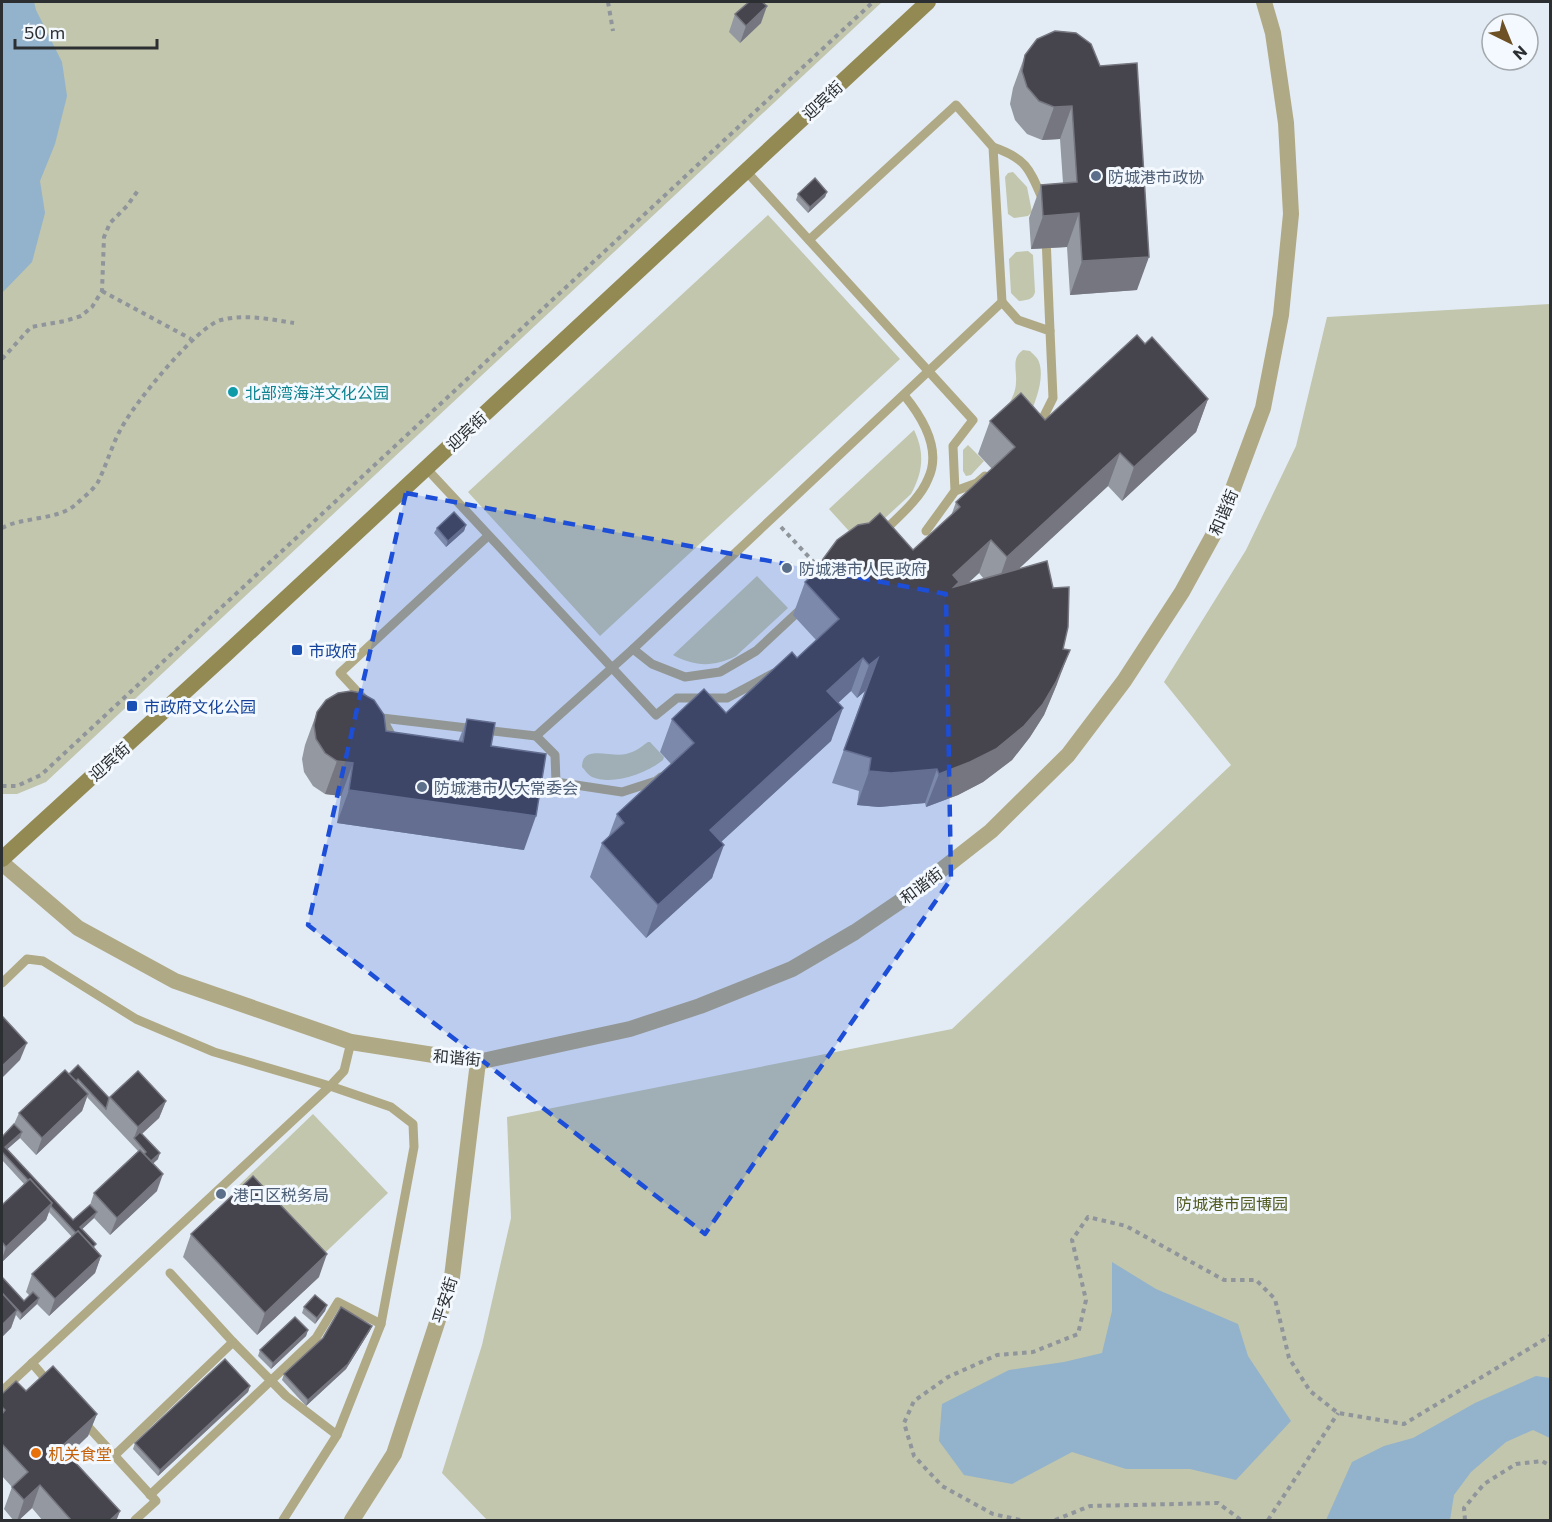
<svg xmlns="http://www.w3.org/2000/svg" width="1552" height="1522" font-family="Commissioner,'Noto Sans SC',sans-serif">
<rect width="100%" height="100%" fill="#e3ecf4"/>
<g fill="#c1c6ad">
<polygon points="2,2 882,2 46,782 17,794 2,794"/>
<polygon points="1013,172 1027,187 1032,212 1028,216 1014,218 1008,214 1005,177 1008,173"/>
<polygon points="768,215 900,359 600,636 468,492"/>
<path d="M1028,251L1033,255L1035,292C1033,300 1027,300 1019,301L1011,293L1009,259L1016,252Z"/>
<polygon points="1550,304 1550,1520 487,1520 442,1473 482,1345 511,1218 507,1117 952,1029 1231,765 1164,682 1246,550 1296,446 1327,317"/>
<path d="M1023,350L1030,351C1033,354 1038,358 1039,362C1045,379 1035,403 1028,419L1008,406C1012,398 1016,391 1016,382C1017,370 1011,358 1023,350Z"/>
<path d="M914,430C925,453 923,472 911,494L859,542L829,509Z"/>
<polygon points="968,445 984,461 971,475 966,476 963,471 963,450"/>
<path d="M757,576L788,608L736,656C714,667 695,667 673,655Z"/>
<path d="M648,742H650L664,757L663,760C647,773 613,786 592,777C588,775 585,770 582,767C582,744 611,758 626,754C635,752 641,747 648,742Z"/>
<polygon points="313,1114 388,1193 310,1267 236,1188"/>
</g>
<g fill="#93b2cc">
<polygon points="2,2 34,2 36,10 62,62 67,96 55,144 40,181 45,213 32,262 2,293"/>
<polygon points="1112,1262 1156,1289 1238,1324 1248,1356 1291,1421 1236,1480 1190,1469 1126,1469 1072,1452 1012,1484 964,1475 939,1441 942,1404 1009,1370 1064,1362 1102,1353 1112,1311"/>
<polygon points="1536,1376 1550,1378 1550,1438 1533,1430 1506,1442 1471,1472 1454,1495 1450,1520 1326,1520 1352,1462 1384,1446 1413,1438 1475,1403"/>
</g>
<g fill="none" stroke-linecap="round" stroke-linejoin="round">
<g stroke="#8f959b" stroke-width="4" stroke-dasharray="4.5 4.5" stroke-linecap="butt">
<polyline points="608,2 613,31"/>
<polyline points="102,291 191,339"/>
<polyline points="2,359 31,327 65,321 81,316 92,307 102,291 104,237 110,223 127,206 139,189"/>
<polyline points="781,527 821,570"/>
<path d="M2,528C22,517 58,520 75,505C83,498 93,490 98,482C107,464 112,444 122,427C134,404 197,326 221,320C245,314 269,319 294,323"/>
<polyline points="2,786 17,786 41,775 873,2"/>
<polyline points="1020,1520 993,1514 942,1486 914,1456 904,1423 914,1401 948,1377 997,1355 1033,1352 1078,1334 1086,1300 1072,1240 1088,1217 1126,1226 1224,1280 1256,1280 1275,1299 1289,1358 1310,1391 1338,1413 1404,1424 1550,1336"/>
<polyline points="1055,1520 1090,1506 1218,1503 1241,1520"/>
<polyline points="1268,1520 1338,1413"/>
<polyline points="1465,1520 1464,1508 1484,1484 1516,1464 1542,1461 1550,1466"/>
</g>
<g stroke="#b0a985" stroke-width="9">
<path d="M993,147C1028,159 1030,170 1044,203"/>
<polyline points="746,171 973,420 953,446 955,491 926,531"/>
<polyline points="1046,237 1050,331"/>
<polyline points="1002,302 1018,320 1050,331 1053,398 1039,426"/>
<polyline points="426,468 656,715 677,698 727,698 774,673"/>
<polyline points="955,491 977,483 985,476"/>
<path d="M883,532C898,517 920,499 928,479C942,450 922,417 904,395"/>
<polyline points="633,649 652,664 685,677 720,672 756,651 801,609"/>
<polyline points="366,701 340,673 488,536"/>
<polyline points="375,711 382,718 536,736 633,649 1002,302 993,147 956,105 809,240"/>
<polyline points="382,718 395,742"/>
<polyline points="536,736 555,755 556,782 622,792 656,781 661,777"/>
<polyline points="2,983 27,959 43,961 136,1019 214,1052 330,1086 391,1107 413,1124 414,1147 381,1324 337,1435 283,1520"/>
<polyline points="170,1273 233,1342"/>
<polyline points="32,1363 50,1384"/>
<polyline points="2,1391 330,1086 344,1071 351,1042"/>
<polyline points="83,1421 156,1501 135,1520"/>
<polyline points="115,1455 233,1342 286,1396 337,1435"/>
<polyline points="150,1495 316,1338 338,1302 381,1324"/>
</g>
<g stroke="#b0a985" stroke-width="16">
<polyline points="2,863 78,928 175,981 351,1042 478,1062 630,1029 700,1006 792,969 855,932 908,896 991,831 1068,755 1124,681 1182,592 1221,521 1263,408 1281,315 1291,214 1286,123 1273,33 1264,2"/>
<polyline points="352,1520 394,1454 452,1277 478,1062"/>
</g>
<polyline stroke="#938952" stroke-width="16" points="2,859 226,654 928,2"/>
</g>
<g fill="#9498a0" fill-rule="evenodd">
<polygon points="735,14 761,23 740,43 729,32"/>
<polygon points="1055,31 1137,290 1070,295 1067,247 1031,249 1029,218 1041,185 1063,183 1060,139 1042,140 1027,134 1015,120 1010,104 1013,88 1025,55"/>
<polygon points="827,192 825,197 808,213 796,200 798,194"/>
<path d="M1145,344L1208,399L1196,432L1122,501L1108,486L1018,569L1063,649L1057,684L1044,715L1030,737L1012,760L983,782L958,795L926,807L925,803L879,807L857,805L859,791L832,783L865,691L857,698L851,691L838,703L831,741L721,842L712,878L646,938L590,877L602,843L608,838L617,814L671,764L660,752L672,719L726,713L797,658L816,640L793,615L805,582L913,550L951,516L956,502L992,469L978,454L990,421L1045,420ZM979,573L984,579L968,583Z"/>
<polygon points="466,525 464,531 446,547 434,533 437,528"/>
<polygon points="317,712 386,731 458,742 467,719 491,746 524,850 337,823 341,796 325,794 313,786 304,772 302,759 305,745"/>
<path d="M69,1074L109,1098L110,1097L166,1101L159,1118L142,1134L158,1159L153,1163L157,1191L110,1235L94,1218L82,1229L95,1248L101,1256L95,1273L49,1316L37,1304L20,1320L16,1315L11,1328L2,1337V1277L24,1301L30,1296L26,1292L32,1274L72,1237L49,1212L46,1220L2,1262V1205L24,1184L2,1160V1137L14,1124L19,1113ZM87,1097L138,1151L94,1193L90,1205L73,1220L7,1149L20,1138L36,1155L82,1111Z"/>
<polygon points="191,1234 319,1277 257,1335 183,1257"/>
<polygon points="327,1305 325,1311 315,1324 302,1313 304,1307"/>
<polygon points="372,1326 369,1332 346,1369 306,1406 282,1380 284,1374"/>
<polygon points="308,1330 306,1336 271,1369 258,1356 260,1350"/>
<polygon points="250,1386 248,1392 158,1476 133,1449 135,1443"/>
<polygon points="26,1391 97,1414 88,1436 68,1455 120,1511 116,1521 43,1521 32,1508 18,1521 14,1521 4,1509 12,1487 2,1476 2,1394"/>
</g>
<g fill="#75767f">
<polygon points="767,6 761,23 740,43 746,26"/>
<polygon points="1072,106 1060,139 1042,140 1054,107"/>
<polygon points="827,192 825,197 808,213 810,207"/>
<polygon points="1079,213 1067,247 1031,249 1043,216"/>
<polygon points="1149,257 1137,290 1070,295 1082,261"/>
<polygon points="1208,399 1196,432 1122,501 1134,467"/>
<polygon points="1120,453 1108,486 995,591 1007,557"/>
<polygon points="466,525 464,531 446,547 448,541"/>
<polygon points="991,540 979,573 954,596 953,575"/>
<polygon points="1070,650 1057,684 1044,715 1030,737 1012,760 983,782 958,795 926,807 939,774"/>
<polygon points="863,658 851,691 815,724 827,691"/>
<polygon points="878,658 865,691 857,698 869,665"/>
<polygon points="843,708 831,741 698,863 710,830"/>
<polygon points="337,761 353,763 341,796 325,794"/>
<polygon points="937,769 925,803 879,807 857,805 869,771"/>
<polygon points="349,790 536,816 524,850 337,823"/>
<polygon points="724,845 712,878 646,938 658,905"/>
<polygon points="27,1043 20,1060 2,1078 2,1066"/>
<polygon points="88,1094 82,1111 36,1155 42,1138"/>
<polygon points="166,1101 159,1118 135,1140 134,1138 138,1127"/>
<polygon points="22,1132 20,1138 3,1153 5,1147"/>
<polygon points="160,1153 158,1159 141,1175 143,1169"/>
<polygon points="163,1174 157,1191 110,1235 117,1218"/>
<polygon points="52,1203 46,1220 2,1262 2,1259 6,1247"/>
<polygon points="97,1212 94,1218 78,1233 80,1227"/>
<polygon points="327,1254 319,1277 257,1335 265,1313"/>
<polygon points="101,1256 95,1273 49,1316 55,1299"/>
<polygon points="39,1298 37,1304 20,1320 22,1314"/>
<polygon points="327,1305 325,1311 315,1324 317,1318"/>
<polygon points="17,1310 11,1328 2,1337 2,1325"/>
<polygon points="372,1326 369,1332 346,1369 306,1406 308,1400"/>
<polygon points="308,1330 306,1336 271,1369 273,1363"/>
<polygon points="250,1386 248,1392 158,1476 160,1470"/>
<polygon points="97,1414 88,1436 53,1470 61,1447"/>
<polygon points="40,1485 32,1508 18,1521 17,1521 24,1500"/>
<polygon points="120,1511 116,1521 109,1521"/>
</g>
<g fill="#46444d" stroke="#75767f" stroke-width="1.5">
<polygon points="749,2 762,2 767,6 746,26 735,14"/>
<polygon points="1055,31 1076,33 1091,44 1100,66 1137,63 1149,257 1082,261 1079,213 1043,216 1041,185 1077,182 1072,106 1054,107 1039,101 1027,87 1022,71 1025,55 1037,39"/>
<polygon points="815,178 827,192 810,207 798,194"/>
<polygon points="1137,335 1145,344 1152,337 1208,399 1134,467 1120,453 1007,557 991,540 953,575 959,582 954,587 1047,561 1053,588 1069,587 1068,627 1063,649 1070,650 1056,682 1043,704 1024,726 996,749 970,762 939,774 937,769 891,773 869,771 871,758 844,750 878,658 869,665 863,658 827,691 843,708 710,830 724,845 658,905 602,843 624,823 617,814 694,743 672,719 704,689 726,713 792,652 797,658 839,619 805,582 819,569 823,559 837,540 858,525 869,523 880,513 913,550 960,507 956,502 1015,447 990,421 1021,393 1045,420"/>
<polygon points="454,512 466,525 448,541 437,528"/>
<polygon points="351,691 361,693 374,700 384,715 386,731 463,742 467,719 495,723 491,746 546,754 536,816 349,790 353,763 337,761 325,753 316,739 314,725 317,712 326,700 338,693"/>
<polygon points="3,1017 27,1043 2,1066 2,1019"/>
<polygon points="78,1065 109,1098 106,1109 78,1079 76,1081 69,1074"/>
<polygon points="65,1070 88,1094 42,1138 19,1113"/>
<polygon points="138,1071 166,1101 138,1127 110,1097"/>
<polygon points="14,1124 22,1132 5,1147 73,1220 90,1205 97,1212 80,1227 96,1244 93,1247 78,1231 76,1233 51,1206 52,1203 30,1179 28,1180 2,1152 2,1137"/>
<polygon points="140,1132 160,1153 151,1161 144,1154 146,1152 134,1138"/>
<polygon points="140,1150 163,1174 117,1218 94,1193"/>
<polygon points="253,1176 327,1254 265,1313 191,1234"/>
<polygon points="30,1179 52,1203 6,1247 2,1242 2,1205"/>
<polygon points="78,1231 101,1256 55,1299 32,1274"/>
<polygon points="2,1277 24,1301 33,1292 39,1298 22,1314 2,1293"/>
<polygon points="2,1293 17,1310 2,1325"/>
<polygon points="315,1295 327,1305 317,1318 304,1307"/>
<polygon points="341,1307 372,1326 348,1364 308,1400 284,1374 323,1338"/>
<polygon points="295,1317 308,1330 273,1363 260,1350"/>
<polygon points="225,1359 250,1386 160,1470 135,1443"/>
<polygon points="53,1366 97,1414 61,1447 120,1511 109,1521 72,1521 40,1485 24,1500 12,1487 28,1472 2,1444 2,1414 5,1410 2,1407 2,1394 16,1381 26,1391"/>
</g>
<path fill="#1d4ed8" fill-opacity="0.2" stroke="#1d4ed8" stroke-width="4.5" stroke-dasharray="12 8" stroke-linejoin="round" d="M406,493L946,594L951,879L705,1234L308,925Z"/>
<g fill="#5c6f8a" stroke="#f3f9fe" stroke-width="2">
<circle cx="1096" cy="176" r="6"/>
<circle cx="787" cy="568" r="6"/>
<circle cx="422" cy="787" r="6"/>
<circle cx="221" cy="1194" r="6"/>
</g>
<circle fill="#0f9aa8" stroke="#f3f9fe" stroke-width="2" cx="233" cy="392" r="6"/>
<g fill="#1a4fb4" stroke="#f3f9fe" stroke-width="2">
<rect x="291" y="644" width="12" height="12" rx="3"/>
<rect x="126" y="700" width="12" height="12" rx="3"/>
</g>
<circle fill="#e8710a" stroke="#f3f9fe" stroke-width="2" cx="36" cy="1453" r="6"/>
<g text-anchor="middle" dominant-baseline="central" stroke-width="6" stroke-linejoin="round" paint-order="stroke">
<g font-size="16" fill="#2c2f32" stroke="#f3f9fe">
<text transform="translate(822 100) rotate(-43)">迎宾街</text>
<text transform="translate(466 431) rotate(-43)">迎宾街</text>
<text transform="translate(1223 512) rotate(-67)">和谐街</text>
<text transform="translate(109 761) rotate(-42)">迎宾街</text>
<text transform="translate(921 885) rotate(-37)">和谐街</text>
<text transform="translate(457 1057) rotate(5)">和谐街</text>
<text transform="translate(444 1300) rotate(-73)">平安街</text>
</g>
<g font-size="16" fill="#4e5e75" stroke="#f3f9fe" text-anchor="start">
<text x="1108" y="176">防城港市政协</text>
<text x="799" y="568">防城港市人民政府</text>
<text x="434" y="787">防城港市人大常委会</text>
<text x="233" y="1194">港口区税务局</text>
</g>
<g font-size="16" fill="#0d838f" stroke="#f3f9fe" text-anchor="start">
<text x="245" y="392">北部湾海洋文化公园</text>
</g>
<g font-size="16" fill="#164399" stroke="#f3f9fe" text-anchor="start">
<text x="309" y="650">市政府</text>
<text x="144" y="706">市政府文化公园</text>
</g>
<g font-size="16" fill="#525a20" stroke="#f3f9fe">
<text x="1232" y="1203">防城港市园博园</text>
</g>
<g font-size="16" fill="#c56008" stroke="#f3f9fe" text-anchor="start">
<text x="48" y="1453">机关食堂</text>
</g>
</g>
<rect width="1552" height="1522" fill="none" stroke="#2c2f32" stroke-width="6"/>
<g transform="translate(1510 42) rotate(137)"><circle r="28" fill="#f3f9fe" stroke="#a3a8ac" stroke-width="1.5"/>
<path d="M0-4.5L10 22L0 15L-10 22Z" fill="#6e5025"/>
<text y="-9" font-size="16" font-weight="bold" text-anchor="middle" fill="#2c2f32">N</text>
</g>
<path d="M15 39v9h142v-9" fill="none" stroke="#2c2f32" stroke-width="3"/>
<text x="24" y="39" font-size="18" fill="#2c2f32" stroke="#f3f9fe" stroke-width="4.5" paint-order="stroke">50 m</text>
</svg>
